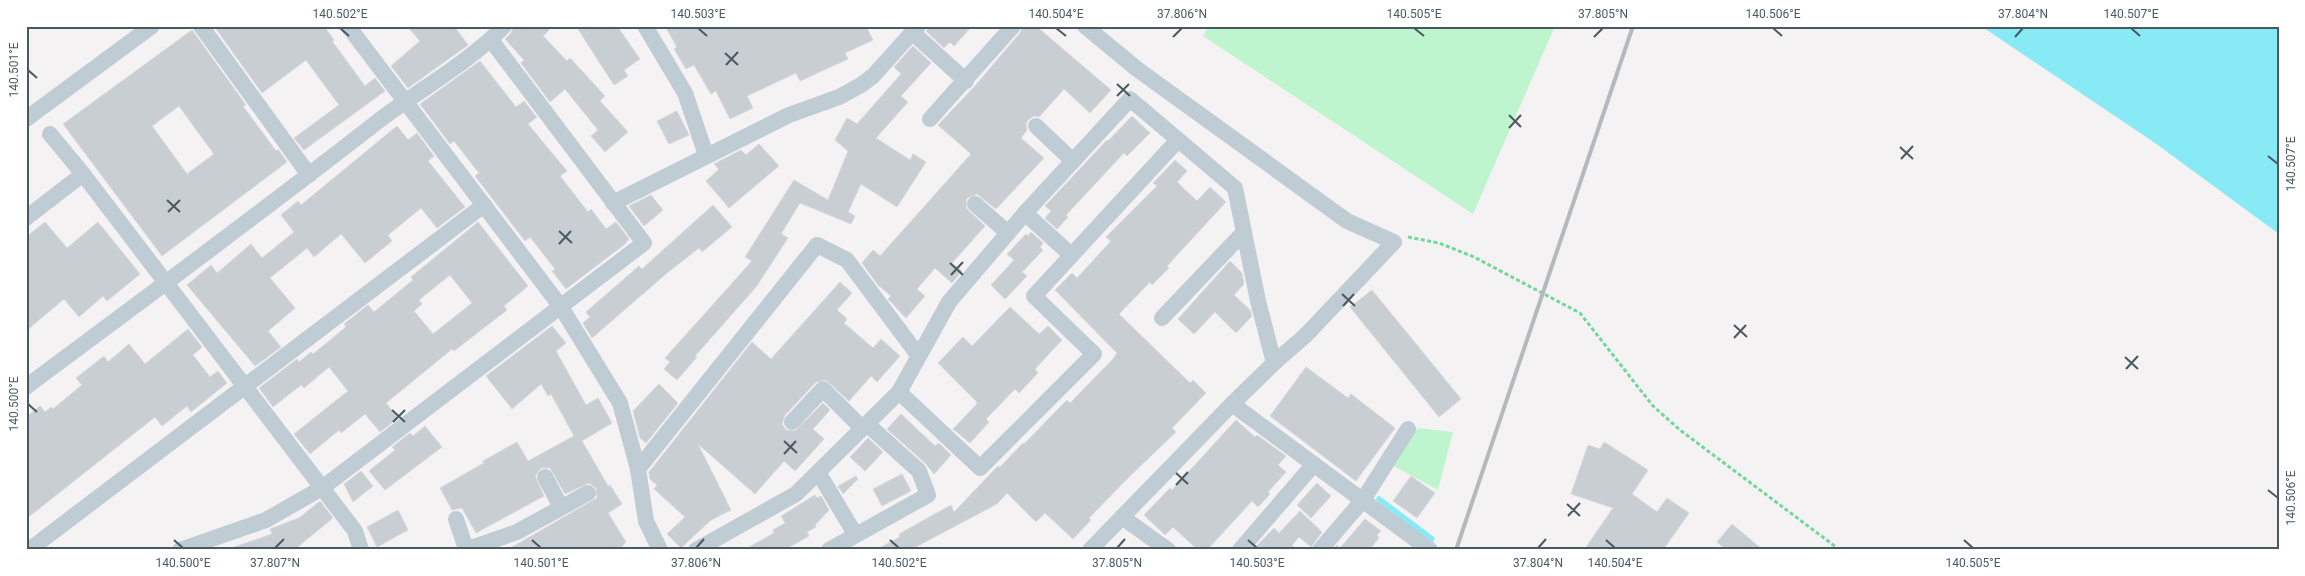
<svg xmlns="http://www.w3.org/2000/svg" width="2305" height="576" font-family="Roboto,sans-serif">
<rect width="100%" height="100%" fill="#f5f2f3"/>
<g fill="#bff5ce">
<polygon points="1209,26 1555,26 1473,214 1203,36"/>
<polygon points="1418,428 1453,432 1438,490 1392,465"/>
</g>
<polygon fill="#88eaf5" points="1981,26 2279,26 2279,234 2155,143"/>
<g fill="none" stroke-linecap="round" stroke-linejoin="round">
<polyline stroke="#88eaf5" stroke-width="5.5" points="1379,499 1432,539"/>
</g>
<g fill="#c9ced2" stroke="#d6d9de" fill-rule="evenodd">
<polygon points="214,26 324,26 334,40 332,41 365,86 375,78 385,91 304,150 294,138 339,105 306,60 262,93"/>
<polygon points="407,26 454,26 468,45 408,88 391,66 420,41"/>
<polygon points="514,26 553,26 543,36 567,61 570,58 605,96 600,101 628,132 605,152 591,136 598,130 565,89 550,102 521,63 524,60 505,39 511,33"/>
<polygon points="576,26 617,26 640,59 624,70 628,76 614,85"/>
<polygon points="665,26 866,26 873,40 845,53 848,59 800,81 796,73 747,96 753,108 730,119 716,91 711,94 694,65 686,69 674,49 677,47"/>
<polygon points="931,26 972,26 954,46 950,42 944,48 926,31"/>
<polygon points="1023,26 1036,26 1111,90 1090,113 1064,89 1039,117 1034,116 1028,120 1026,124 1027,130 1021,138 1044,158 996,209 977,194 967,198 966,208 985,226 952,263 962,271 952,283 935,268 917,289 925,296 906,318 888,299 891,296 878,285 862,263 873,250 880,256 971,154 938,125 974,87 1020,33"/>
<path d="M192,30L246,105L243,106L276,151L278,149L287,162L162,256L63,124ZM179,106L214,154L187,174L152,126Z"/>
<polygon points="913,46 931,63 901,96 908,102 876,138 910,160 913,154 926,162 897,207 861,184 848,212 855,216 851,224 800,203 781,234 788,238 756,287 695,356 697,357 677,380 664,369 670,362 665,358 752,261 745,257 794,180 828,200 848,151 835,140 847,118 857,124 901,74 894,67"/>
<polygon points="480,61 516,107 524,101 535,115 537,117 528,124 567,171 560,176 588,212 591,209 606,229 616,222 629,239 625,244 566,289 552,271 555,269 530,237 525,241 475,176 479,173 454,141 450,144 420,104"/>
<polygon points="677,111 689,135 669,144 657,121"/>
<polygon points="1132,116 1150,133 1127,156 1124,153 1066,215 1068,217 1057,229 1045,218 1051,211 1045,206 1107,140 1108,141"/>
<polygon points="397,126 408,140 417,133 434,156 428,161 465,207 437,228 421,208 388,235 392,241 365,263 341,234 314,257 307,248 270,278 295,308 268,331 281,347 255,366 187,285 211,265 217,273 251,244 262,258 294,232 281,215 298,201 301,205"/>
<polygon points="759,144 779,166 729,208 706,181 719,169 714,164 741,150 746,155"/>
<polygon points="1175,160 1187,171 1177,182 1197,201 1210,187 1226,202 1167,266 1169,268 1152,285 1150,282 1119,314 1190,383 1193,380 1206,393 1172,428 1176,432 1130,476 1089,518 1091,520 1073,539 1045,513 1036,522 1007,493 997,504 910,550 876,550 900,537 899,534 951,505 954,512 998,466 1000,467 1023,443 1024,444 1067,400 1070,403 1113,359 1117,353 1055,290 1072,273 1077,278 1111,241 1106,237 1157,186 1153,183"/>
<polygon points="651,195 663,210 644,226 629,206"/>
<polygon points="713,205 732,227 702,252 699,248 667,273 592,338 583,323 590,317 586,312 639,266 642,269"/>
<polygon points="45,222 67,248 98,222 140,274 107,301 103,296 79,317 64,299 26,331 26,237"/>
<path d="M478,222L528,286L504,306L507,310L454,351L452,349L386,403L398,418L380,432L365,414L341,433L339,430L310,454L294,434L348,391L329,367L304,388L301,385L273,407L259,388L297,359L299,362L311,352L313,354L346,327L344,324L368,305L374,312L413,280L411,277ZM450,275L472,303L433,334L414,311L422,304L419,300Z"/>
<polygon points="1031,232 1043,243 1040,247 1043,250 1022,272 1027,276 1005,299 991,285 1014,260 1007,254 1026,234 1028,236"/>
<polygon points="1230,261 1242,273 1244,284 1234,295 1250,310 1252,316 1236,333 1215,312 1194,334 1178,319"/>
<polygon points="840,282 852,293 837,310 847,319 844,323 873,348 881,339 900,356 877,382 871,376 849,401 826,380 816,382 785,415 782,424 786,430 795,431 823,403 830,410 813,429 824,439 795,471 784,461 755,494 698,444 731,510 711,520 681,548 667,534 685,517 654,489 657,485 650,479 649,472 752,342 771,359"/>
<polygon points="1372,290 1461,399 1439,417 1350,307"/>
<polygon points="1010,307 1039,334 1048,326 1062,340 1035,369 1038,373 1019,393 1015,389 986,419 989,422 970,443 953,429 977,404 976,401 938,363 963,337 972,346"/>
<polygon points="552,326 566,343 556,351 586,405 598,398 612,423 582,441 608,486 610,485 622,504 608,513 626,542 619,550 507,550 597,498 596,488 589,483 565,494 550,468 541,468 535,476 544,496 476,533 462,508 452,510 440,488 484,463 483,461 517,442 528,461 574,436 551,394 548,396 541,384 512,409 486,376"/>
<polygon points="188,329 202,347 193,355 210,377 218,371 227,383 191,412 187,406 162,426 155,417 26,519 26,417 40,406 45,412 51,407 53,409 82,385 76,378 104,356 108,362 129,344 145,364"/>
<polygon points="1306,367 1348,398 1351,394 1395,428 1356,481 1270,416"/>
<polygon points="659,384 678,403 646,443 640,438 633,411"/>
<polygon points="901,414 935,446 939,443 951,455 934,474 926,464 887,429"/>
<polygon points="1236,420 1255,437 1257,435 1286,456 1278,465 1286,472 1268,492 1270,494 1258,507 1252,501 1207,550 1198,550 1173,527 1165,535 1144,515 1170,488 1172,490"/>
<polygon points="425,426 442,447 385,490 369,471 395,450 392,447 410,433 413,436"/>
<polygon points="868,438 883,452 865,471 850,457"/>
<polygon points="1604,442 1648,470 1632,494 1657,512 1667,498 1689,513 1663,550 1584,550 1613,508 1571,494 1588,445 1600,449"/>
<polygon points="361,471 373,486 353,502 344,484"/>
<polygon points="902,474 911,491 882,506 873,489"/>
<polygon points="856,476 858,479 843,494 838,486"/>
<polygon points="1411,476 1435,493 1417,518 1393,501"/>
<polygon points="1317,483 1331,496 1311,518 1297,505"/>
<polygon points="815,495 817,498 821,496 829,510 815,525 816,527 807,532 809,536 784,550 744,550 774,533 773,530 785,523 781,516"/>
<polygon points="320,501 333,518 294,550 234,550 234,547 272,534 270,529 299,518"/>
<polygon points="398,510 408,530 377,547 367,527"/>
<polygon points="1300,511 1322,532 1311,547 1299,537 1292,545 1297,550 1253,550 1274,528 1279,533"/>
<polygon points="1365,519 1381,531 1377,535 1379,538 1369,550 1333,550 1337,545 1340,548"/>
<polygon points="1732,524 1763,550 1726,550 1717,542"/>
</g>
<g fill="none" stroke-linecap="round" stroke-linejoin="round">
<polyline stroke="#73d79b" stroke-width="3" stroke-dasharray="4 2.5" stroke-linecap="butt" points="1408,237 1439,243 1474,257 1580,313 1653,406 1680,430 1840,550"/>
<g stroke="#bfccd3" stroke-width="16">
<polyline points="201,26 309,175"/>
<polyline points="348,26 561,307 620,403 638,469 646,521 660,550"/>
<polyline points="645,26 685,93 706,155"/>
<polyline points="1085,26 1137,69 1347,221 1394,242 1306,335 1274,363 1232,404 1090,550"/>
<polyline points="912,32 966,81"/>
<polyline points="26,119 152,26"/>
<polyline points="930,119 1013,26"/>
<polyline points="1036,126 1073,161"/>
<polyline points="50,134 83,174 355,531 361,550"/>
<polyline points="613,203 789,115 839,97 861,85 873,76 918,26"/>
<polyline points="975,204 1008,233"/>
<polyline points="1025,213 1071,255"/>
<polyline points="26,218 83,174"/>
<polyline points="1162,318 1244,232"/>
<path d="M26,387C144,299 262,212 377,122C417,91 470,62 504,26"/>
<polyline points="899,392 980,468 1094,354 1034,296 1178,140"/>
<polyline points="1232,404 1430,550"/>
<polyline points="792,422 823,389 862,428"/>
<polyline points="638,469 817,245 847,260 918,355"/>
<polyline points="818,472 855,534"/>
<polyline points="545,477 561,507"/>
<polyline points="1122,517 1168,550"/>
<polyline points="456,519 466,549"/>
<polyline points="29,550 484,205"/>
<polyline points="180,550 266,520 322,488 644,243 491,40"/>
<polyline points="465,550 517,532 588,493"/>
<polyline points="696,550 796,494 899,392 949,302 1025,213 1130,99 1235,188 1258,301 1274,363"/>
<polyline points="829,550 928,495 919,471 867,424"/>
<polyline points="1240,550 1314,464"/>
<polyline points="1320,550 1363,500 1408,429"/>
</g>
<polyline stroke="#b4b9bd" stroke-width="4" points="1456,550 1633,26"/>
</g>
<path fill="none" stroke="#485962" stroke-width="2" d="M340,28L349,36M698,28L707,36M1056,28L1066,36M1414,28L1424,36M1773,28L1782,36M2131,28L2140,36M1173,37L1182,28M1594,37L1603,28M2015,37L2023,28M725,53L738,65M726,65L738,52M28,70L37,78M1117,84L1130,96M1117,96L1129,84M1509,115L1521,127M1509,128L1521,115M1900,147L1913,159M2268,156L2278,164M1901,159L1913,146M167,200L180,212M168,212L180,200M559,231L572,243M559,244L571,231M950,263L963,275M951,275L963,262M1342,294L1355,306M1343,306L1354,294M1734,325L1747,337M1734,338L1746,325M2125,357L2138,369M2126,369L2138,356M28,404L37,412M392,410L405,422M393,422L405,410M784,441L797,453M784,454L796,441M1176,473L1188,484M1176,485L1188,472M2268,490L2278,498M1567,504L1580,516M1568,516L1580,503M174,540L183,548M532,540L541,548M890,540L899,548M1248,540L1257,548M1606,540L1615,548M1964,540L1973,548M275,548L284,539M696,548L704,539M1117,548L1125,539M1538,548L1546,539"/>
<rect width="2305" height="576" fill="none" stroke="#ffffff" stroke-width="55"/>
<rect x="28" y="28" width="2250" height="520" fill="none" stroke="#485962" stroke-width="2"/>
<g font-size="12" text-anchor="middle" fill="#485962">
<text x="340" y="18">140.502°E</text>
<text x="698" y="18">140.503°E</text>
<text x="1056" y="18">140.504°E</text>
<text x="1182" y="18">37.806°N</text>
<text x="1414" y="18">140.505°E</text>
<text x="1603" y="18">37.805°N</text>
<text x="1773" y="18">140.506°E</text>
<text x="2023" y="18">37.804°N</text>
<text x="2131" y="18">140.507°E</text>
<text transform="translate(14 70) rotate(-90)" y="4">140.501°E</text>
<text transform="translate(2291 164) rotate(-90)" y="4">140.507°E</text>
<text transform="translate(14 404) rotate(-90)" y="4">140.500°E</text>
<text transform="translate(2291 498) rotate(-90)" y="4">140.506°E</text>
<text x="183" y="567">140.500°E</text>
<text x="275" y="567">37.807°N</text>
<text x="541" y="567">140.501°E</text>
<text x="696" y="567">37.806°N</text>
<text x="899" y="567">140.502°E</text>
<text x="1117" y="567">37.805°N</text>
<text x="1257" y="567">140.503°E</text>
<text x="1538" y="567">37.804°N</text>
<text x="1615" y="567">140.504°E</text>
<text x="1973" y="567">140.505°E</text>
</g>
</svg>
